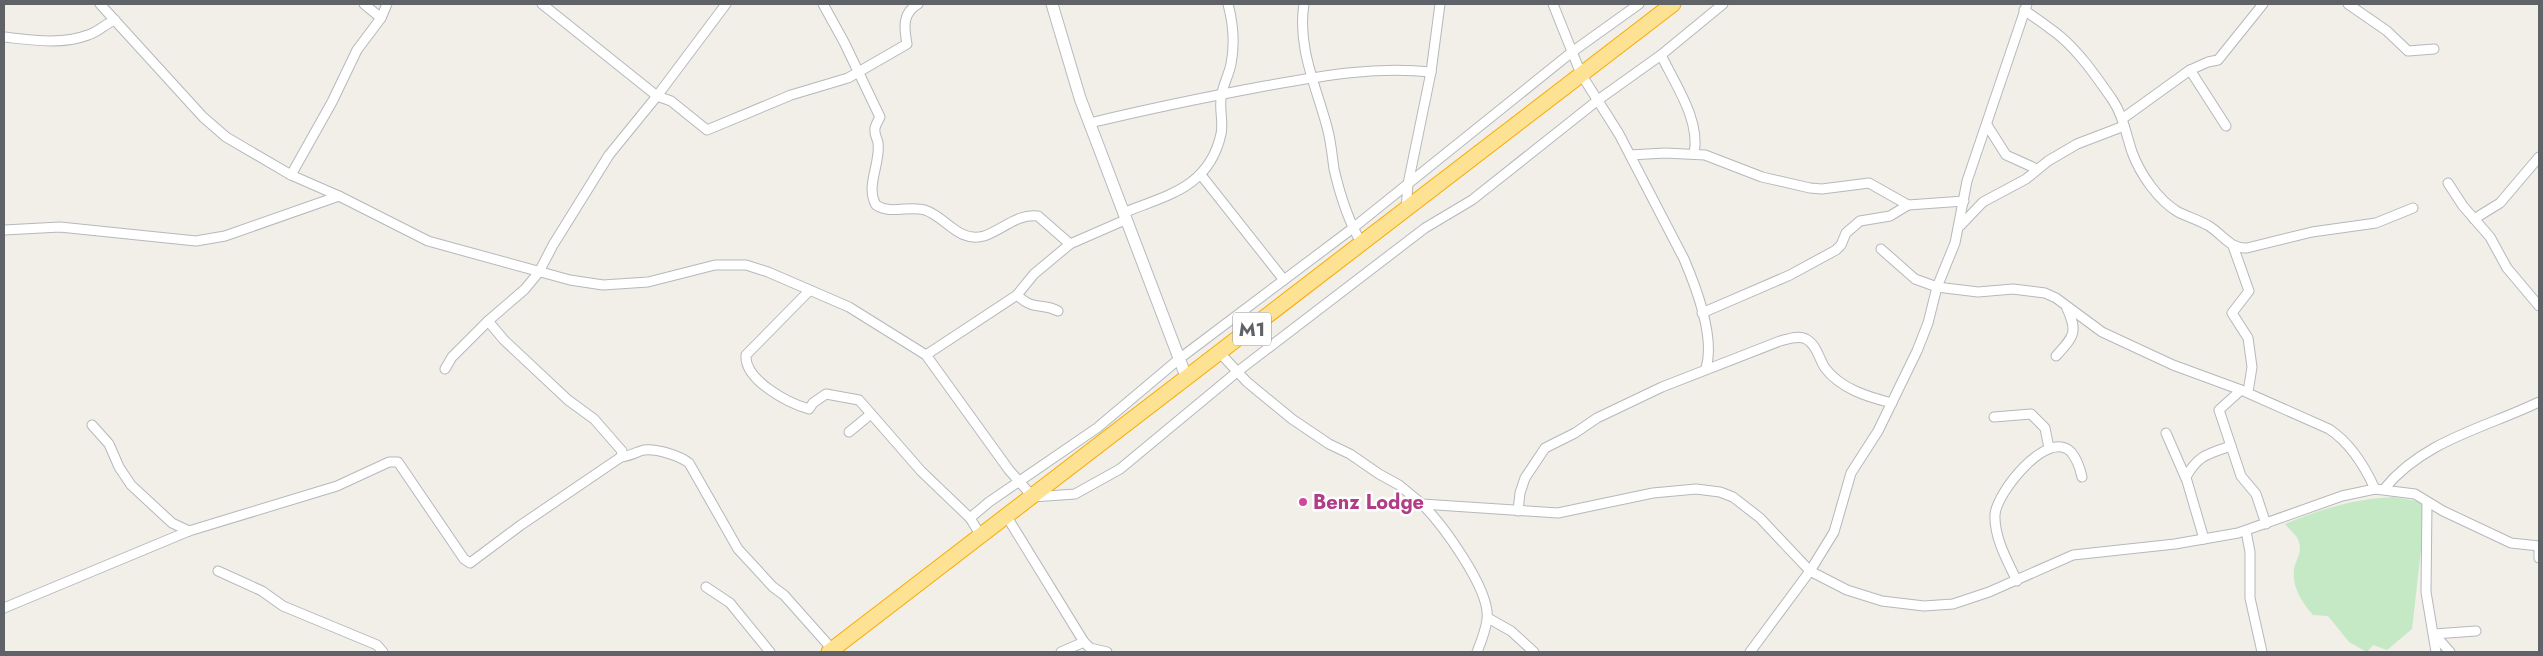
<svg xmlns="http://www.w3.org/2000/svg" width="2543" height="656" font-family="Jost,sans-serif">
<rect width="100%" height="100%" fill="#f1efe8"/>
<path fill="#c5e8c5" d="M2393,497L2423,502L2422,541L2412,629L2387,650L2373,645L2367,652L2349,642L2328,616L2313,615C2301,601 2292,587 2294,569C2296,559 2302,554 2299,542C2298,536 2289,529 2285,524C2321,509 2354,499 2393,497Z"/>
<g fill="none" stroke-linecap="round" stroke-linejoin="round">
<g stroke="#b5b8bc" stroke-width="11">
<g id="street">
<polyline points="100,4 203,117 226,137 291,175 339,196 428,241 570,280 603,285 648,282 715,265 746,265 768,272 849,307 926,355 1009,470 1033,497 1075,494 1120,469 1237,372 1425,228 1472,200 1598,100 1661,55 1723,4"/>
<polyline points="364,4 381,18"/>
<path d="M542,4L657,96L671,101L707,130L791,95L848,78L907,44C904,28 902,13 918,4"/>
<path d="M823,4L844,42L880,117C878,121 876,124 875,128C874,135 877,137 878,143C881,163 865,186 876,205C891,215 909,205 925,210C946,217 958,243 984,236C1002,230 1018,213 1038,216L1070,244"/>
<path d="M1304,4C1297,47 1316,86 1327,127C1331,141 1332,155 1334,169C1340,195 1348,221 1362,244"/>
<path d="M1553,4L1581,74L1619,134L1684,259C1696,287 1715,338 1706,368"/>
<polyline points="2348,4 2387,31 2408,51 2434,49"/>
<path d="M2024,10C2037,19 2050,28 2061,37C2081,54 2097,78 2112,99C2123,115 2126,134 2132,152C2140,174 2158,200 2178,212C2188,217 2199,220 2209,226C2222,234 2230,249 2247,248L2312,232L2376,223L2413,208"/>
<path d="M4,37C31,40 62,45 88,35C98,32 105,24 115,20"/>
<path d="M1661,55C1675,84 1701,121 1694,154"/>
<polyline points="2190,70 2226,126"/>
<polyline points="2122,119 2190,70 2208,62 2218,60 2263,4"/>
<path d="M1090,123C1148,109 1206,97 1265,86C1321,76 1374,66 1431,72"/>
<polyline points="1987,125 2006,155 2037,169"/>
<polyline points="1630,155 1665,153 1705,155 1762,177 1810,188 1822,189 1869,183 1908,205 1964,201"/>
<polyline points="291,175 332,102 357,50 381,18 387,4"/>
<polyline points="1201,175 1284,280"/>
<polyline points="2448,183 2463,206 2490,237 2507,268 2539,306"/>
<polyline points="1406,210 1408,184 1431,72 1440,4"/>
<path d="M1123,213C1167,195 1209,188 1221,134C1224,121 1218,107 1222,93C1224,83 1229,74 1231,64C1235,44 1233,23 1228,4"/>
<polyline points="2474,219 2500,203 2539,157"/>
<polyline points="1960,226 1983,202 2026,179 2048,161 2077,144 2124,126"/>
<polyline points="4,230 60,227 196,241 225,236 339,196"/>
<polyline points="2233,246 2249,291 2232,313 2248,338 2252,367 2248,392"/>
<path d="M1881,249L1915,279L1937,287L1978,292L2013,289L2045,293L2056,298L2102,332L2173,365L2241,390L2329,429C2349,442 2365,467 2375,489"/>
<path d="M810,290L746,355C744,380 788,403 809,409L813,403L826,394L859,400L921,471L970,518L981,536"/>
<path d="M1017,295C1035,312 1040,302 1058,311"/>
<polyline points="1702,313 1790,275 1836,250 1841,245 1846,233 1860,221 1890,216 1908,205"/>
<polyline points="1220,353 1247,382 1292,419 1329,444 1350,454 1379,474 1399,485 1422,504 1558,513 1653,493 1696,489 1720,492 1733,497 1760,518 1810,571 1847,590 1882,601 1924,606 1953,604 1989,592 2073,555 2175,544 2238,533 2342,496 2375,489 2415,494 2443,511 2511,543 2539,546"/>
<polyline points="926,355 1017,295 1034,274 1070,244 1125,220"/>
<path d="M2056,356C2075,335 2078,332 2066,306"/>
<polyline points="445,369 452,357 488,321 525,289 539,272 553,245 609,155 657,96 726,4"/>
<polyline points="2241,390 2219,410 2241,476 2256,494 2266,524"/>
<polyline points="1994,417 2031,414 2045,428 2049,448"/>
<polyline points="92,425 109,444 119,467 131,485 172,523 189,531"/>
<polyline points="849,432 871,414"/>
<polyline points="2166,433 2187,481 2204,539"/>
<path d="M621,457C630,456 636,452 644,450C656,448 680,456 689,463L738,549L773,587L784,595L832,649"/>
<path d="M2186,477C2198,455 2208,454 2231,446"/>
<path d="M2384,489C2424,440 2485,428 2539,402"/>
<polyline points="2427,502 2426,592 2436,652"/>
<path d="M1422,504C1442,524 1491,590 1487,619C1486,630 1481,642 1477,652"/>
<path d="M1518,511L1520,493L1525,478L1545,448L1575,433L1597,418L1662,387L1780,341C1788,339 1798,335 1806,339C1817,345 1819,359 1825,368C1841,389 1868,397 1892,403"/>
<polyline points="1007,517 1084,642 1090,648 1107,652"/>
<polyline points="970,518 989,502 1097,428 1179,359 1353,228 1572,52 1639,4"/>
<polyline points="2246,531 2250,552 2250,598 2262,652"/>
<polyline points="2539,550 2539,558"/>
<polyline points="218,571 262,591 283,606 377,645 383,652"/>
<path d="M2017,581C2008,562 1994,538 1995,515C1996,493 2048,428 2071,452C2077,459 2080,468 2082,477"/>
<polyline points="706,587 730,603 770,652"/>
<polyline points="4,608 189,531 337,486 389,462 398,462 464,559 470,563 521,525 621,457 622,451 594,419 568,400 504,340 488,321"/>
<polyline points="1488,618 1511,631 1534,652"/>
<polyline points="2434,634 2476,631"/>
<polyline points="2434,634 2450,652"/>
<polyline points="1061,652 1084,642"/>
<polyline points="1750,652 1810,571 1834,532 1851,473 1878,431 1917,351 1928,323 1937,287 1955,243 1967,181 2027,4"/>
</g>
</g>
<g stroke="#b6babf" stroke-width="13">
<polyline id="secondary" points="1052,4 1080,98 1187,379"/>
</g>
<g stroke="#f9ab00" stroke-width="17">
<polyline id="highway" points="829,652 1673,4"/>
</g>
<use href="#street" stroke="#fff" stroke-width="9"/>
<use href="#secondary" stroke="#fff" stroke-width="11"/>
<use href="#highway" stroke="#fde293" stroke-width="15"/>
</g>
<circle fill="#d1479c" stroke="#fff" stroke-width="2" cx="1303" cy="502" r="5"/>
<g text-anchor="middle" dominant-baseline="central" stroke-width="5" stroke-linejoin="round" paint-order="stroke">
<rect fill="#fff" stroke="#8f9295" stroke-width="1" x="1233" y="312.5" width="38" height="33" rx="4"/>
<g font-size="19" font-weight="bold" fill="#5f6368">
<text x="1252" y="329">M1</text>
</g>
<g font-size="20" font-weight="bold" fill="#b23c85" stroke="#fff" text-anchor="start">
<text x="1313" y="502">Benz Lodge</text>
</g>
</g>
<rect width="2543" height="656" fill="none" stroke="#5f6368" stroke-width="10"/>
</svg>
